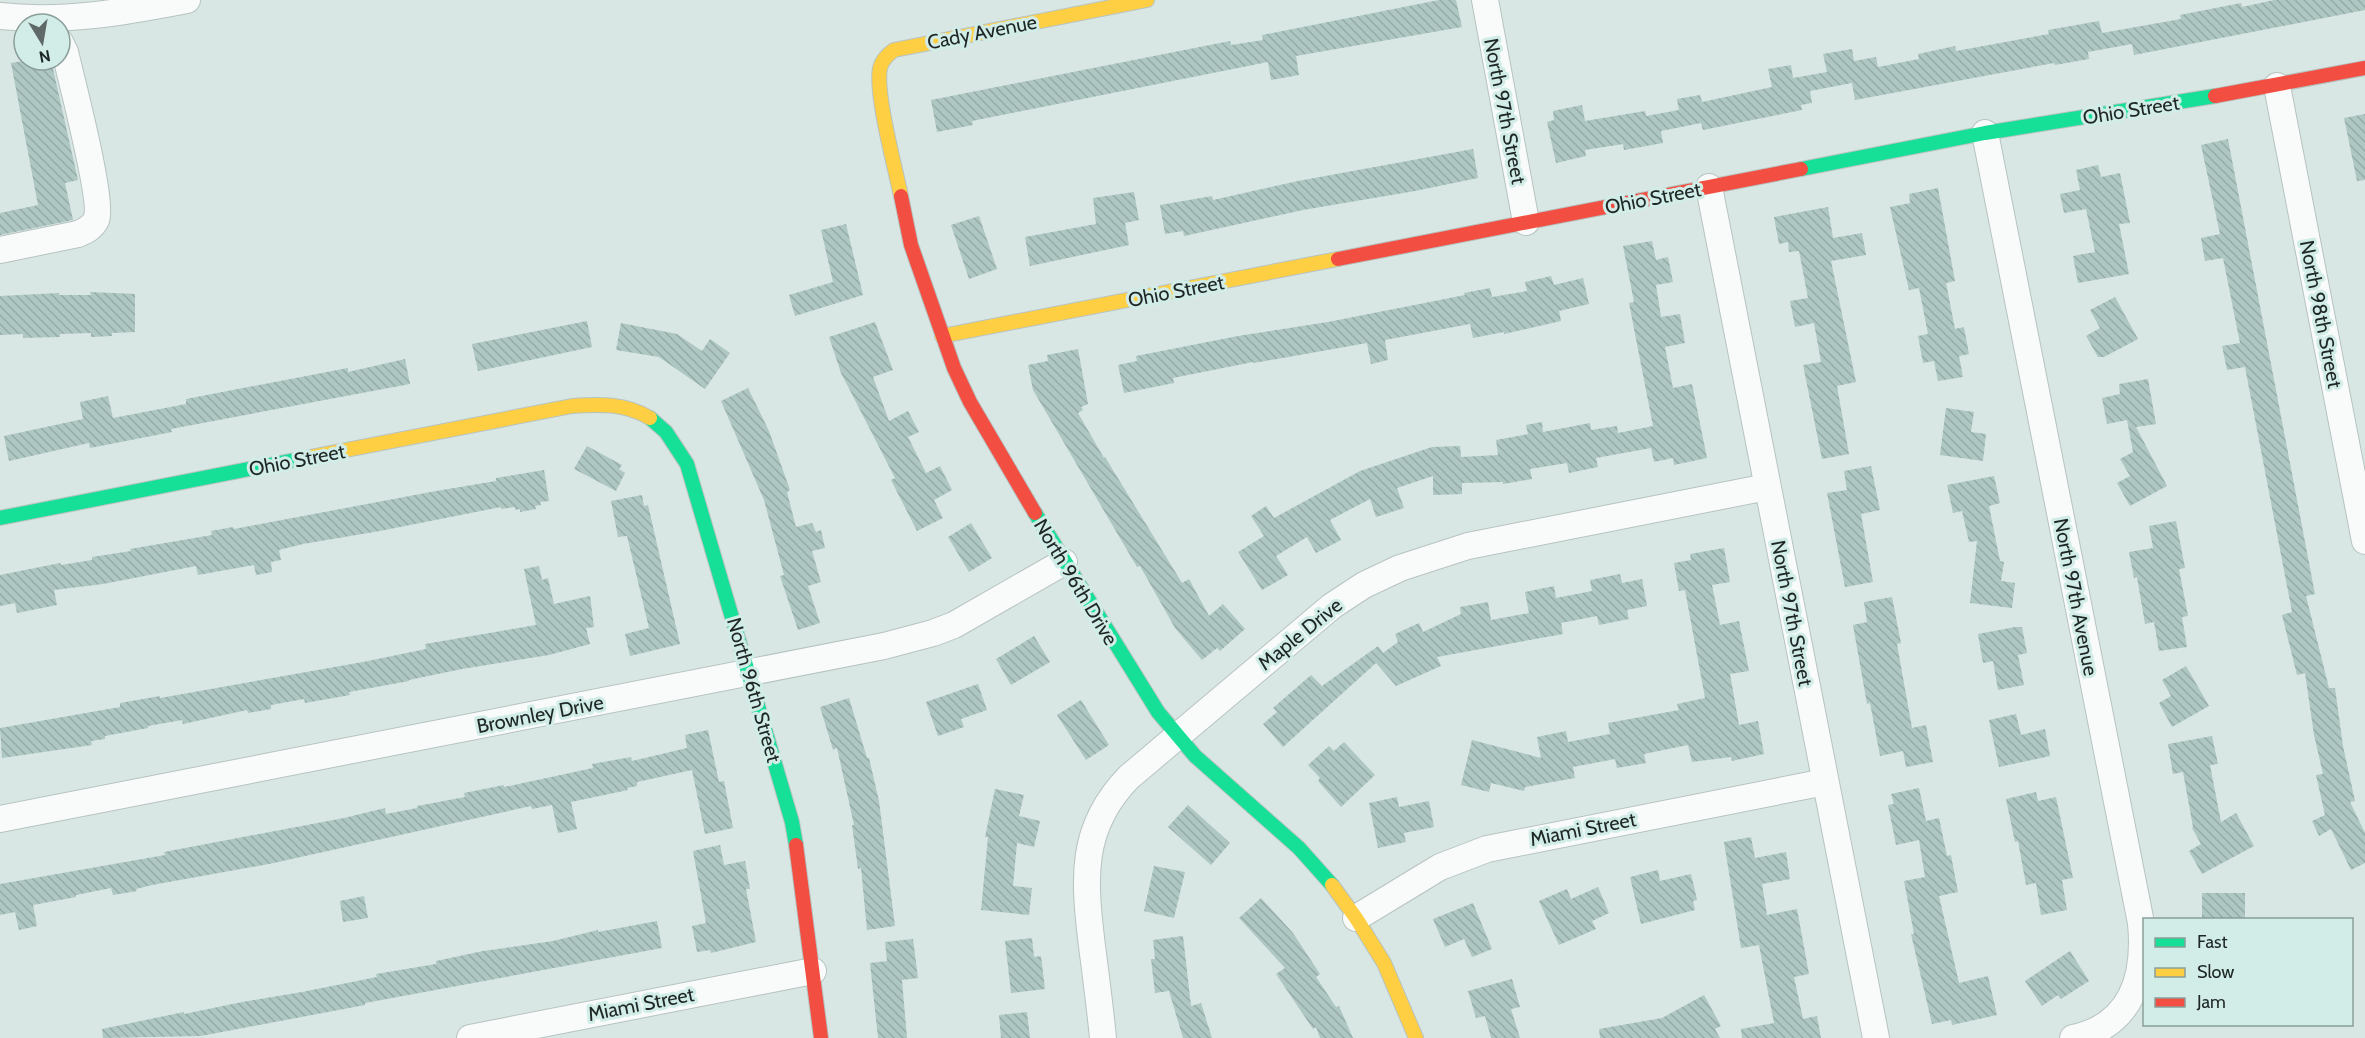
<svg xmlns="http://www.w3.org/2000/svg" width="2365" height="1038" font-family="Cabin,sans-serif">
<defs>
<pattern id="building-back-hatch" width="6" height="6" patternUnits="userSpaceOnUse" patternTransform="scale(1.5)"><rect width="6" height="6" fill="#aec7c2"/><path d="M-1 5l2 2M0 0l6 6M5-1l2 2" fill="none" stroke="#95aba7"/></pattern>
</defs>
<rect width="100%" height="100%" fill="#d8e7e4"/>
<g fill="url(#building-back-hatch)">
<polygon points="1439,0 1456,0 1462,27 1296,56 1299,75 1271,80 1268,62 972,121 973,125 937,132 931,100 1230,41 1231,45 1263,40 1262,35"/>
<polygon points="2274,0 2365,0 2365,10 2134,55 2132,44 2088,52 2089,59 2055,65 2054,63 1855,100 1852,83 1810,91 1812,103 1801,105 1802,110 1703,130 1701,123 1661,131 1663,143 1624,150 1623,144 1585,150 1586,156 1556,163 1547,122 1554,120 1553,111 1582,105 1585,121 1645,111 1646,116 1679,110 1677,99 1700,95 1702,102 1772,87 1768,69 1791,65 1793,78 1827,72 1823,54 1852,49 1854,61 1876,57 1878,67 1919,59 1918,54 1955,46 1956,51 2049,34 2048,30 2099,21 2102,33 2181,19 2180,15 2241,3 2242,7"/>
<polygon points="29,60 51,60 78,180 65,183 73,220 0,235 0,213 38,205 11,63"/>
<polygon points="2365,114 2365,180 2357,181 2344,118"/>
<polygon points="2228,139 2315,594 2306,596 2329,688 2335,688 2343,746 2355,801 2350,802 2365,833 2365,863 2351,870 2331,829 2319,836 2312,821 2325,815 2316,775 2323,774 2314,735 2305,673 2297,675 2282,615 2292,612 2245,367 2227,370 2222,346 2240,343 2223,258 2205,261 2201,238 2220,234 2201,145"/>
<polygon points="1473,149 1478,178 1415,191 1303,210 1184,236 1183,231 1165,234 1160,205 1212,196 1213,200 1298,181"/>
<polygon points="2098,165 2101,177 2120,173 2130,223 2119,224 2129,274 2078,283 2073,256 2095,252 2086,209 2064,213 2060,194 2080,190 2076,170"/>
<polygon points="1938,188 1955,281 1946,283 1955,329 1964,327 1969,354 1959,356 1963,377 1938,381 1934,361 1923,363 1918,336 1928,334 1919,288 1909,290 1890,207 1910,203 1909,194"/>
<polygon points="1134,192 1139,220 1125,223 1129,245 1030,266 1025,237 1096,224 1093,198"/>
<polygon points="1828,207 1833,238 1862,233 1866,255 1831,261 1856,382 1837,386 1849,454 1822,459 1803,365 1821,362 1814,323 1795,327 1790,301 1808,298 1799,251 1789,252 1788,242 1779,244 1774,217"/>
<polygon points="979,216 997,269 969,279 951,225"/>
<polygon points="846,224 863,295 795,316 789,295 833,282 821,230"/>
<polygon points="1652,241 1656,260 1668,257 1673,282 1656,285 1661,317 1680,314 1685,343 1665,347 1673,388 1692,384 1707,458 1674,465 1673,458 1654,462 1651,448 1596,458 1598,467 1569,473 1567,463 1530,469 1532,479 1503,484 1503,482 1462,483 1462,494 1433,495 1433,476 1397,488 1404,508 1376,517 1370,499 1330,520 1341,540 1316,553 1307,537 1276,556 1288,575 1262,590 1238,552 1264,536 1251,516 1266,506 1274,518 1360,471 1432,447 1460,446 1461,457 1498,455 1496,440 1528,434 1526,425 1542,422 1543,432 1590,423 1591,430 1617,426 1618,433 1653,426 1629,303 1634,302 1623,246"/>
<polygon points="1551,276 1554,285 1583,278 1589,304 1559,311 1561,321 1504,334 1504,332 1473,338 1470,324 1385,340 1388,360 1371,364 1367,343 1254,363 1253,362 1173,378 1174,383 1124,393 1118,365 1137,361 1136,356 1238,336 1328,322 1465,295 1464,293 1490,288 1492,297 1527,291 1525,282"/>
<polygon points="90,292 135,294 135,332 112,333 112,336 91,337 91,333 60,334 60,337 23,338 23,334 0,335 0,296 59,293 59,295 91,295"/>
<polygon points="2115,297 2138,339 2104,357 2098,357 2086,336 2100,328 2090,310"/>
<polygon points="587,321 592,347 478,371 472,344"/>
<polygon points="875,322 893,370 873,377 889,421 908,411 919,432 908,437 926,473 940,466 952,490 934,500 943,518 917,531 891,480 895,478 841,373 829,337"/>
<polygon points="621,323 677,334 702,351 710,339 730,353 705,389 659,357 616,350"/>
<polygon points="1078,349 1088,404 1081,407 1083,410 1078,413 1104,458 1105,457 1182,583 1189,579 1209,616 1223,604 1245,629 1220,651 1217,648 1202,660 1175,628 1140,566 1137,567 1033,390 1028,365 1048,361 1047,355"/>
<polygon points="405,359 410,384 171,429 172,432 90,448 89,443 9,461 4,436 83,419 80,402 108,396 113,418 186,404 186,399 348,368 348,372"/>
<polygon points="2148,379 2156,424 2136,427 2167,486 2130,506 2117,483 2130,476 2120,459 2133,452 2127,420 2107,424 2102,398 2120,394 2119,384"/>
<polygon points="748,388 769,431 790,490 787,492 796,527 812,523 816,532 821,530 825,548 812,551 821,582 808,586 820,623 798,630 780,576 784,575 764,500 721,401"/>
<polygon points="1946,408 1974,412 1971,432 1986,434 1983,461 1940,455"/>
<polygon points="587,446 622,465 619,469 625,473 616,491 574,469"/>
<polygon points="1871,466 1880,510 1861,514 1873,582 1845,587 1827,493 1847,490 1844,471"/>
<polygon points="544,470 549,501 540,502 541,505 535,506 536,509 520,512 520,509 515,510 515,507 501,509 501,507 380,531 303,544 279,550 281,560 271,562 272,572 256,575 254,565 198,575 196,566 103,584 54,590 57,605 17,613 15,603 0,606 0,575 60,563 61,565 92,560 92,557 131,551 130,549 212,535 211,531 233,527 234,529 436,491 496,481 496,478"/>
<polygon points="1994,476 2000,503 1989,506 2000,561 2004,562 2001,581 2015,583 2012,608 1970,603 1977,541 1969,542 1962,511 1953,513 1947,485"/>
<polygon points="642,495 644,506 648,505 680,644 630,656 625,634 649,628 627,536 618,537 611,501"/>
<polygon points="2176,521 2185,568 2179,569 2188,616 2182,617 2187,647 2159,651 2154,622 2145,624 2137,577 2134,578 2129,552 2153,548 2149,526"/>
<polygon points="971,523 992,558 969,572 948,537"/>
<polygon points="1724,548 1730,582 1712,585 1720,625 1739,621 1749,671 1730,674 1739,725 1758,721 1764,754 1732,761 1731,757 1692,762 1688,745 1644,754 1646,763 1617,768 1615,759 1573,767 1575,778 1525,787 1524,791 1491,783 1489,792 1461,785 1472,740 1541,758 1537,737 1566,731 1568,742 1610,734 1608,723 1679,710 1677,704 1705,698 1685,590 1679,591 1674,563 1691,560 1690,554"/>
<polygon points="539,566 542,580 548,578 554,604 590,596 594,627 586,628 590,644 549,655 462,669 409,680 409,681 349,692 350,695 305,703 304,699 271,705 271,709 248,713 247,710 183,724 182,720 148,726 148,728 105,736 105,739 91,741 92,745 2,758 0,728 120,707 120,703 160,696 160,698 363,662 426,649 425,644 536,625 524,569"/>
<polygon points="1620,574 1622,583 1642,579 1647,606 1627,610 1629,619 1599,625 1597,616 1561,623 1563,634 1437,657 1441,666 1396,686 1376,663 1283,747 1263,724 1277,712 1273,708 1311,675 1322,686 1378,646 1383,653 1398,642 1395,634 1419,623 1423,632 1461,614 1460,607 1488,602 1491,620 1529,613 1525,592 1554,586 1556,598 1592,591 1590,580"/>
<polygon points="1892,597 1901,643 1897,644 1912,728 1926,725 1933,762 1906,767 1903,751 1880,756 1870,703 1867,704 1853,625 1867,622 1864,602"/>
<polygon points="2015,627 2022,627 2027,653 2018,655 2024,685 1998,690 1993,661 1983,663 1978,634"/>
<polygon points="1034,636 1050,662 1011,685 996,659"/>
<polygon points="2186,666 2209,706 2172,727 2159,703 2171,696 2162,680"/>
<polygon points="978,684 987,710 961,719 964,727 938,736 926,702"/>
<polygon points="849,698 867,758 869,758 879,801 895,926 867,930 861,868 858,869 852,825 854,825 837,748 833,750 820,707"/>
<polygon points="1081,700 1109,745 1086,760 1057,715"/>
<polygon points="2016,714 2021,735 2045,729 2050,756 1999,767 1989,720"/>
<polygon points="708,730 719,782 724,781 733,828 705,834 692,770 637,782 637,786 627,788 628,790 571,802 577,829 558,833 552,805 532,809 531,806 269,864 152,885 136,889 137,891 113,895 111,888 76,895 76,897 33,905 37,926 19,930 15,912 0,915 0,884 165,855 164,852 344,818 385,808 386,814 417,808 417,806 465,797 464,793 504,785 504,787 593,768 592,764 631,757 632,761 687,748 685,735"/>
<polygon points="2212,736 2218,764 2210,765 2221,822 2236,813 2254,846 2202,874 2189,851 2201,844 2192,828 2193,827 2183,772 2173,774 2168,744"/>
<polygon points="1344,742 1375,775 1341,807 1318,781 1320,778 1308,765 1329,746 1334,751"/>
<polygon points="1919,788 1926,821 1939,818 1947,856 1951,855 1958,892 1939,896 1959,983 1988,976 1997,1015 1952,1025 1951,1020 1932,1024 1911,934 1914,934 1904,881 1925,877 1919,840 1896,845 1888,805 1894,804 1891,794"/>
<polygon points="995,789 1024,795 1019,816 1040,821 1034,847 1017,843 1013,886 1032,888 1029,915 981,910 988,837 985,837"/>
<polygon points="2036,792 2038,801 2056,797 2073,878 2062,880 2067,910 2041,915 2036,883 2026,885 2018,841 2015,842 2006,799"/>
<polygon points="1397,797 1399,807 1429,801 1434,827 1404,833 1406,842 1378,848 1369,803"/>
<polygon points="1188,805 1230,843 1211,865 1168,827"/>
<polygon points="1751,837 1755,858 1786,852 1790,879 1762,884 1767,915 1797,909 1809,974 1794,977 1803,1019 1817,1016 1821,1038 1742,1038 1741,1029 1774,1023 1759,945 1741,948 1724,842"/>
<polygon points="720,845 724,865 745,861 750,889 746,889 756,942 711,953 710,950 697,952 692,926 706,923 693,851"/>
<polygon points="1154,866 1185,872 1174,918 1144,911"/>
<polygon points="1658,870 1660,881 1691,874 1697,900 1693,901 1695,910 1641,924 1630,877"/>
<polygon points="1598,887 1609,913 1592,921 1596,929 1559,945 1539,901 1567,889 1571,899"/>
<rect x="2202" y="893" width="43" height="27"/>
<polygon points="364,896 368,918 343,922 340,901"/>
<polygon points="1261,898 1293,933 1320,974 1316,977 1336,1007 1339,1006 1353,1038 1320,1038 1316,1027 1313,1029 1276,974 1285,968 1239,918"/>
<polygon points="1473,903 1492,949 1472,957 1464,939 1445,947 1433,919"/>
<polygon points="657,921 662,948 365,1003 365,1005 201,1036 103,1038 102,1029 184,1012 184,1014 242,1002 302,992 377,977 376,974 436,964 436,961 483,951 553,941 598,930 598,932"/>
<polygon points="1183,936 1191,1006 1201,1003 1212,1038 1183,1038 1169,991 1155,993 1151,959 1155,959 1153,940"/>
<polygon points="1032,938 1034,957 1041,956 1045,989 1011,993 1005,941"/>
<polygon points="913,939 918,978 902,980 907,1038 878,1038 870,963 887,961 885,942"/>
<polygon points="2070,951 2089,981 2061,999 2058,995 2042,1006 2025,981"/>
<polygon points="1512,979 1520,1007 1511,1009 1520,1038 1491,1038 1485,1016 1476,1018 1468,991"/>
<polygon points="1704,995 1721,1026 1715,1029 1720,1038 1600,1038 1599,1029 1662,1018"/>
<polygon points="1027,1012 1030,1038 1001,1038 999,1015"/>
</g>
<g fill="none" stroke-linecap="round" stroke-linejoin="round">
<g stroke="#b7c3c1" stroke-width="28">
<g id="street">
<polyline points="1485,0 1526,222"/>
<path d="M0,16C63,23 125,12 187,0"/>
<polyline points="2277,86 2365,541"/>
<path d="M1985,133L2141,923C2146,976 2132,1026 2073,1038"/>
<polyline points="1709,187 1876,1038"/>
<path d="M0,250L78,234C85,231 92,228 96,220C104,203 71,78 65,52L60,42"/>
<polyline points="0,819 884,646 933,633 954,625 1064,562"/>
<polyline points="1356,918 1440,867 1487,849 1825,782"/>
<polyline points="470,1038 813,971"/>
<path d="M1103,1038C1100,1007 1096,977 1092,946C1084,880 1079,828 1129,777L1332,606L1364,585L1400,568L1468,546L1767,487"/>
</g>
</g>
<g stroke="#b7c3c1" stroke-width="16">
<g id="fast">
<polyline points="1801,169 1985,133 2215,96"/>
<polyline points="650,418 666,432 687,464 792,822 796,845"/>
<polyline points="1035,513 1158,712 1195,756 1299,848 1332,885"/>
<polyline points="0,518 305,458"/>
</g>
</g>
<g stroke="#b7c3c1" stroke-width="16">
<g id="slow">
<path d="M901,196C895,167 875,93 880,68C882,60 887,55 894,50L1147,0"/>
<polyline points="942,336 1338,259"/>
<path d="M305,458L572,406C600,404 625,403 650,418"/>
<polyline points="1332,885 1356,918 1384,963 1416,1038"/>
</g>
</g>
<g stroke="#b7c3c1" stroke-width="16">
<g id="jam">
<polyline points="2215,96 2365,68"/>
<polyline points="901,196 911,245 954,368 970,402 1035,513"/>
<polyline points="1338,259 1801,169"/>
<polyline points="796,845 821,1038"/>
</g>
</g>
<use href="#street" stroke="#f9fbfb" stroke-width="26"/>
<use href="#fast" stroke="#16e098" stroke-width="14"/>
<use href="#slow" stroke="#ffcf43" stroke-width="14"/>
<use href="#jam" stroke="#f24e42" stroke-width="14"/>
</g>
<g text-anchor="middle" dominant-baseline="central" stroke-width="6" stroke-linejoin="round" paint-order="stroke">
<g font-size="20" fill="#1e2725" stroke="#d2ede7">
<text transform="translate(982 32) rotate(-11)">Cady Avenue</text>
<text transform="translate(2131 110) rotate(-9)">Ohio Street</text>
<text transform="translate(1505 111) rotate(79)">North 97th Street</text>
<text transform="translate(1653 198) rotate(-11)">Ohio Street</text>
<text transform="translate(1176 291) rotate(-11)">Ohio Street</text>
<text transform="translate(2321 314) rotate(79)">North 98th Street</text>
<text transform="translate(297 460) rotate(-11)">Ohio Street</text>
<text transform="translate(1076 582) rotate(59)">North 96th Drive</text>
<text transform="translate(2076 597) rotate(79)">North 97th Avenue</text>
<text transform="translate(1792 613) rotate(79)">North 97th Street</text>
<text transform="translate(1300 634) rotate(-39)">Maple Drive</text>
<text transform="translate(754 690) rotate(74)">North 96th Street</text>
<text transform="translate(540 714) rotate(-11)">Brownley Drive</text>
<text transform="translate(1583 829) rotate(-11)">Miami Street</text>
<text transform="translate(641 1004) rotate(-11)">Miami Street</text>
</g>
</g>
<rect x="2143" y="918" width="210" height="108" fill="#d2ede7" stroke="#8a9e99" stroke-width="1.5"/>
<rect x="2155" y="938" width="30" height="9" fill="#16e098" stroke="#8a9e99" stroke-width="1.5"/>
<text x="2197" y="948" font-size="18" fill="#1e2725">Fast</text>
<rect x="2155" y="968" width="30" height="9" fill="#ffcf43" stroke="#8a9e99" stroke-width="1.5"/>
<text x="2197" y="978" font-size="18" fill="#1e2725">Slow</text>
<rect x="2155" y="998" width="30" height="9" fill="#f24e42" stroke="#8a9e99" stroke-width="1.5"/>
<text x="2197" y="1008" font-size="18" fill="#1e2725">Jam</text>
<g transform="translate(42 42) rotate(169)"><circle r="28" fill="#d2ede7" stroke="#8a9e99" stroke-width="1.5"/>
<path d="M0-4.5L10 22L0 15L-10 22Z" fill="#5f6a68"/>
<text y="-9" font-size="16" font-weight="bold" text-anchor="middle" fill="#1e2725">N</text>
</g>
</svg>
